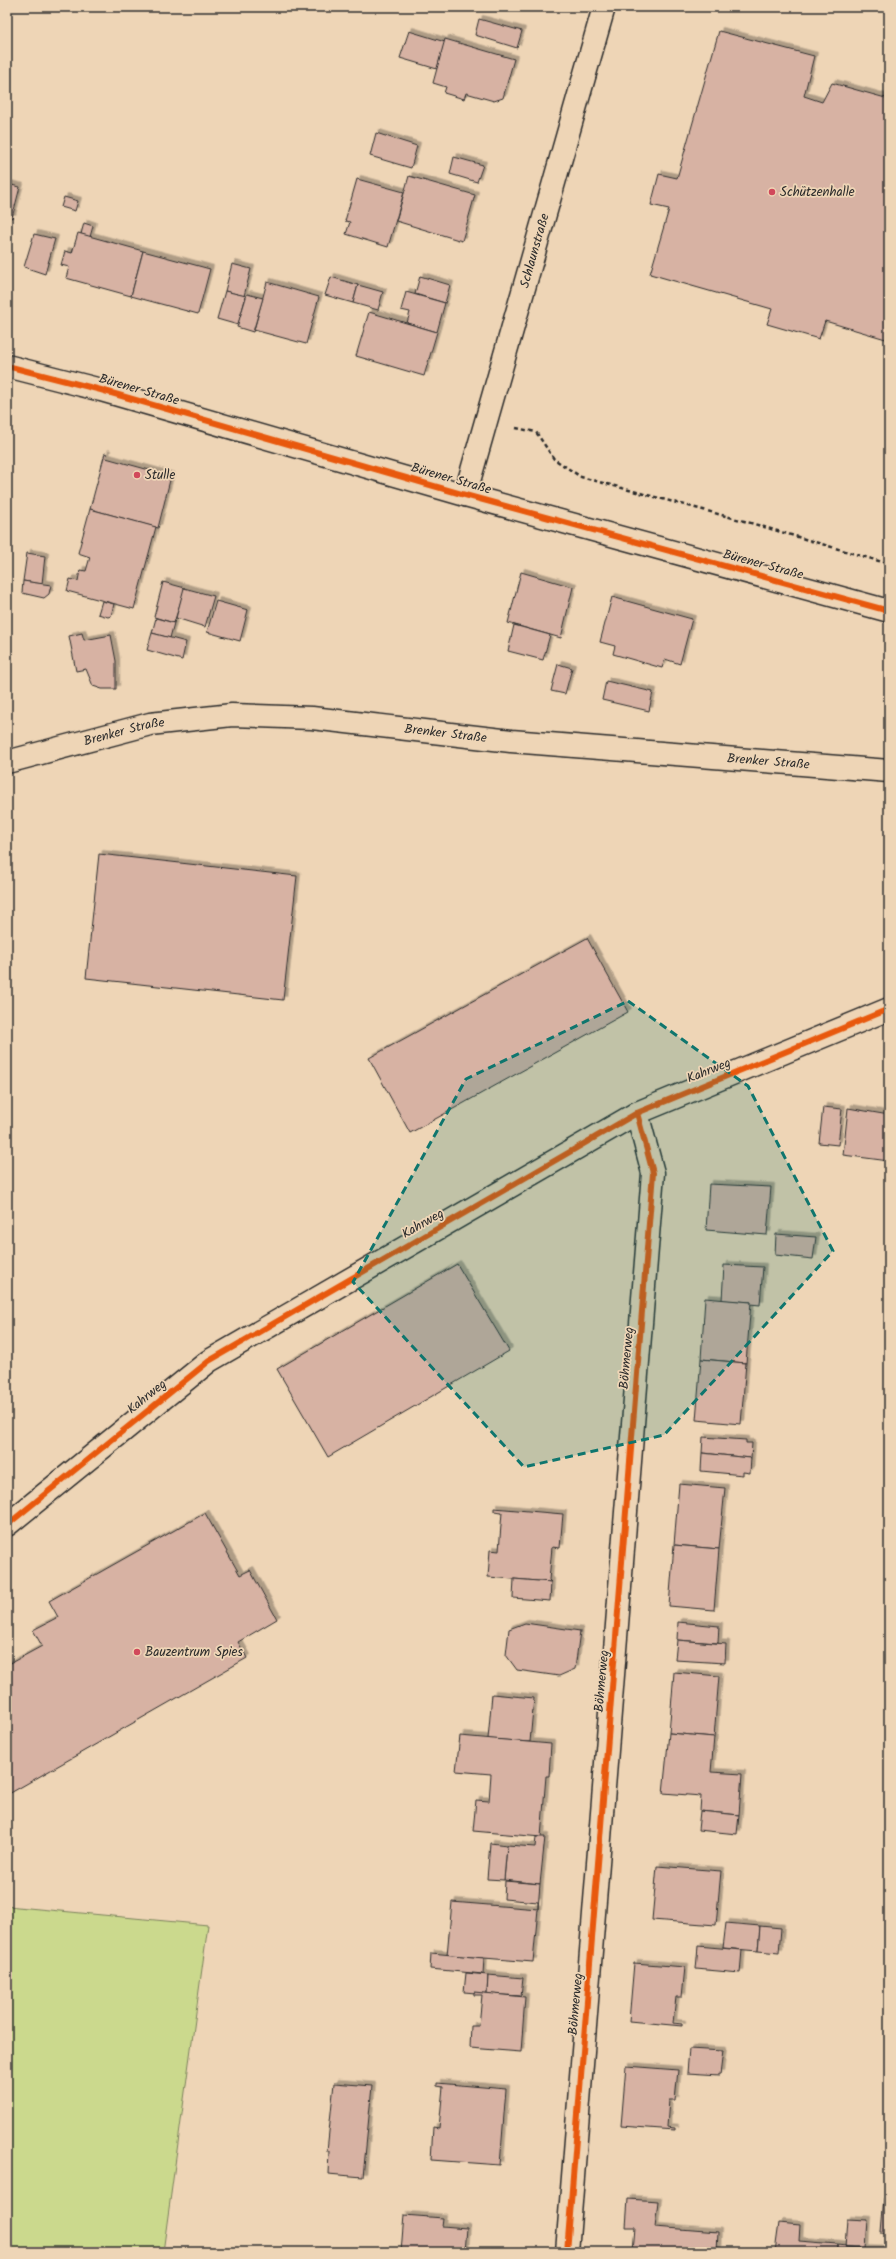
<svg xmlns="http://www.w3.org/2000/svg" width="896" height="2259" font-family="Kalam,sans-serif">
<defs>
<filter id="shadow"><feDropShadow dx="3.5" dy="-3.5" stdDeviation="0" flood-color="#0004"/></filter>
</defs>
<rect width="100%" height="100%" fill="#eed5b6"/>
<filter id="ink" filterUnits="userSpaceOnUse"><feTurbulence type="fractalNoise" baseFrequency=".025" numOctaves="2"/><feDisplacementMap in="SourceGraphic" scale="8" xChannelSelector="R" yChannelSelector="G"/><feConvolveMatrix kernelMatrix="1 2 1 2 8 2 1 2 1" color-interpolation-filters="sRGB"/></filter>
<g filter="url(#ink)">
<polygon fill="#cbd98d" stroke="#7b825c" points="7,1906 208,1925 163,2252 7,2252"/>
<g fill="#d7b2a3" stroke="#2b2b2b" filter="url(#shadow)">
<polygon points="479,19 522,31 517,48 475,35"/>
<polygon points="409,31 445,42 437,69 400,58"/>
<polygon points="719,31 814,56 804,96 822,102 832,83 889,99 889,340 825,321 819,339 767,324 772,309 650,274 669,209 651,205 659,174 677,178"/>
<polygon points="445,39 514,59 503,98 494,101 466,93 464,99 444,93 446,87 433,83"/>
<polygon points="376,133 417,146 411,168 370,156"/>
<polygon points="454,157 483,165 477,182 450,174"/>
<polygon points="409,176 475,195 462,241 396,221"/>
<polygon points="357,179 404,192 388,247 346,234 350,222 345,221"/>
<polygon points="7,184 20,187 12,218 7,216"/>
<polygon points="64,197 78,201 75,211 61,207"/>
<polygon points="84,223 93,226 90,237 81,234"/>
<polygon points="78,233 143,251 131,296 66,278 69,267 61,265 65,251 72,253"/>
<polygon points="34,234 55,239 45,274 24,267"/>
<polygon points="143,251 210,269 198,314 131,296"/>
<polygon points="232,264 251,269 244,296 225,291"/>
<polygon points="420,276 450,285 445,303 415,294"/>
<polygon points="331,277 358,285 353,303 325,295"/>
<polygon points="267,282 319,297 306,344 254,330"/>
<polygon points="358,285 383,292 378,310 353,303"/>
<polygon points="225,291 246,296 238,325 217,319"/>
<polygon points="406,292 445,303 437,332 407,323 410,312 401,310"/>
<polygon points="247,294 263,298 253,332 237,327"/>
<polygon points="369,312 437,332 424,376 356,356"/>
<polygon points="105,453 107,454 106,458 171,476 158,528 90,509"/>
<polygon points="90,509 156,527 134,609 67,591 70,579 78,581 80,570 86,571 90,557 78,553"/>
<polygon points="27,553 45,556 42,584 23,581"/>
<polygon points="521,572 573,587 561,638 508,623"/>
<polygon points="23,581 51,585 49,594 44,598 22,593"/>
<polygon points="163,582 185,588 174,623 154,617"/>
<polygon points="184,588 214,596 205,627 176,618"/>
<polygon points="612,597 692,619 680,664 665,659 662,668 613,654 615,646 600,642"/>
<polygon points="102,601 114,604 111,616 108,617 98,614"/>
<polygon points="216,601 248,610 240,641 207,632"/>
<polygon points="156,618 174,623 170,638 152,633"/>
<polygon points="514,625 550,635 543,660 508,651"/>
<polygon points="82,633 84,640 111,635 116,661 116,689 102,689 93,686 86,669 76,671 69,636"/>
<polygon points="152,633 186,642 182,660 147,650"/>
<polygon points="558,664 572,668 565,694 551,691"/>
<polygon points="606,681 653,692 649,711 602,700"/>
<polygon points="99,854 297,876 283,1000 86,978"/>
<polygon points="587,938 628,1012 410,1133 369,1058"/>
<polygon points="823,1107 842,1109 838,1145 819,1143"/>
<polygon points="848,1108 889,1115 889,1161 843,1155"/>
<polygon points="709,1184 771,1187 767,1235 706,1230"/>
<polygon points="776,1234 816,1237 813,1259 775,1255"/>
<polygon points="457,1264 509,1351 328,1457 277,1369"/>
<polygon points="724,1265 763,1267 760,1305 750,1304 751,1302 722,1300"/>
<polygon points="705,1298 751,1302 746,1363 701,1359"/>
<polygon points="701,1359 746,1363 741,1424 696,1420"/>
<polygon points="703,1437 746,1440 746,1443 752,1443 751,1458 702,1453"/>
<polygon points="702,1453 751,1458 750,1473 743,1472 743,1475 701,1471"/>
<polygon points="679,1484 725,1488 719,1549 674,1545"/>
<polygon points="494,1508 563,1514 560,1548 552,1547 549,1580 551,1582 488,1577 490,1550 499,1551 502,1512 494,1511"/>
<polygon points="205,1513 240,1575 250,1570 277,1619 238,1642 247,1658 7,1795 7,1665 42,1646 33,1630 58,1617 49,1601"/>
<polygon points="674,1545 719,1549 714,1610 669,1606"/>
<polygon points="514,1579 551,1582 550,1601 513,1598"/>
<polygon points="678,1622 719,1626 718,1643 677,1640"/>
<polygon points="525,1623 580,1631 575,1669 559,1676 517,1670 506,1655 509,1629"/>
<polygon points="677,1640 726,1644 725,1663 675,1660"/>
<polygon points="674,1672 719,1676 714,1737 669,1733"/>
<polygon points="492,1694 534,1698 530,1742 488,1739"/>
<polygon points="669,1733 714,1737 711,1772 742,1774 739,1815 700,1811 701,1796 663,1793"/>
<polygon points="460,1736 551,1744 549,1776 546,1776 541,1837 473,1831 476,1800 489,1801 491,1774 456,1771"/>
<polygon points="700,1811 739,1815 737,1834 698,1830"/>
<polygon points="536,1837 545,1837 540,1884 504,1880 507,1845 535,1847"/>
<polygon points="490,1843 507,1845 504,1880 487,1879"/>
<polygon points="657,1866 721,1871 716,1925 652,1920"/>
<polygon points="505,1881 540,1884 538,1909 538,1902 504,1899"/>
<polygon points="452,1902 538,1909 533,1962 447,1955"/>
<polygon points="726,1923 760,1926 758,1951 723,1948"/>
<polygon points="760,1926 781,1928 779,1953 758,1951"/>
<polygon points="698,1946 742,1950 740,1973 696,1969"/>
<polygon points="431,1953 484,1958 483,1974 430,1969"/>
<polygon points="634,1963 685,1967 682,1997 676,1997 673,2023 682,2024 682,2026 629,2021"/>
<polygon points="466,1973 488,1975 487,1994 464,1992"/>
<polygon points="488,1975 523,1978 521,1996 487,1994"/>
<polygon points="474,1992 525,1997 521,2052 470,2048 471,2026 479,2026 482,1995 474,1995"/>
<polygon points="689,2049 723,2051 720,2075 687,2073"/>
<polygon points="626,2066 678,2070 675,2100 669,2100 667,2127 675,2128 675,2130 621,2126"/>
<polygon points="334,2083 372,2086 363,2177 328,2174 329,2151 327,2151"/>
<polygon points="437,2083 506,2089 500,2165 431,2160 433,2127 439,2128 443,2087 437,2086"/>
<polygon points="884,2198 889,2198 889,2234 881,2233"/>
<polygon points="628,2199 658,2201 655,2227 718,2232 717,2252 633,2252 635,2227 626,2227"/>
<polygon points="404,2215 443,2218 442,2226 467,2228 465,2252 401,2252"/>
<polygon points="847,2219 867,2220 865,2248 845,2247"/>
<polygon points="779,2223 800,2225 799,2241 837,2244 837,2252 775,2252"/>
<polygon points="837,2244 846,2245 845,2247 880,2249 879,2252 837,2252"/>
</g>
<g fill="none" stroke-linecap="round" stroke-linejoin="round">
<g stroke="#2b2b2b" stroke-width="25">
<g id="minor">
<path id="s1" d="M465,495L604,7"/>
<path id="s2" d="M7,762L150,724L232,715L312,718L511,741L889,771"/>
<polyline points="7,1525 209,1361 637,1113 889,1009"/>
<polyline points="567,2252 653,1173 637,1113"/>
</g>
</g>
<g stroke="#2b2b2b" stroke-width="25">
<polyline id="secondary" points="7,366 101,390 465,495 889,611"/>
</g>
<polyline stroke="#2b2b2b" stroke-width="2.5" stroke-dasharray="4 3" stroke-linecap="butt" points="516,428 536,432 554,459 581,477 744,521 889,564"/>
<use href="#minor" stroke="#eed5b6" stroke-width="22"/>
<use href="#secondary" stroke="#eed5b6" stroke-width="22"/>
<g stroke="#eed5b6" stroke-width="8">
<g id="cycleway">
<polyline points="7,366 101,390 465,495 889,611"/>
<polyline points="7,1525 209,1361 637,1113 889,1009"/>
<polyline points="567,2252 653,1173 637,1113"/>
</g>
</g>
<use href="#cycleway" stroke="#e8590c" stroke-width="6"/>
</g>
</g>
<path fill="#0f766e" fill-opacity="0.2" stroke="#0f766e" stroke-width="3" stroke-dasharray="8 5" stroke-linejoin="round" d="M628,1001L748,1086L833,1251L664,1435L524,1467L353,1282L466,1079Z"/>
<g fill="#d1495b" stroke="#eed5b6" stroke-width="1.5">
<circle cx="772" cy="192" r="4"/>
<circle cx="137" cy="475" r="4"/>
<circle cx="137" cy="1652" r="4"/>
</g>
<g text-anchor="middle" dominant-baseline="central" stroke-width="3.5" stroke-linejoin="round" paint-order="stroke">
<g font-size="13" fill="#2b2b2b" stroke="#eed5b6" text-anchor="start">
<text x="780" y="192">Schützenhalle</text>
<text x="145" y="475">Stulle</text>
<text x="145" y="1652">Bauzentrum Spies</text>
</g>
<g font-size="13" fill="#2b2b2b" stroke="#eed5b6">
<text stroke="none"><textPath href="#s1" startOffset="254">Schlaunstraße</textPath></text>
<text transform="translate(139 390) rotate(16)">Bürener Straße</text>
<text transform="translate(451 479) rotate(16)">Bürener Straße</text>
<text transform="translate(763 565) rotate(15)">Bürener Straße</text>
<text stroke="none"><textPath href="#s2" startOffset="121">Brenker Straße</textPath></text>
<text stroke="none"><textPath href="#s2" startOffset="445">Brenker Straße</textPath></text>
<text stroke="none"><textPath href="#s2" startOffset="769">Brenker Straße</textPath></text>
<text transform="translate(709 1071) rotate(-22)">Kahrweg</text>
<text transform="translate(423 1224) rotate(-30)">Kahrweg</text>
<text transform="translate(627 1358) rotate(-85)">Böhmerweg</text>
<text transform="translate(147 1397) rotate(-39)">Kahrweg</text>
<text transform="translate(602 1681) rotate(-85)">Böhmerweg</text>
<text transform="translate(576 2004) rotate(-85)">Böhmerweg</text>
</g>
</g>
<rect width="896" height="2259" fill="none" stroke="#eed5b6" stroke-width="24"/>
<rect x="12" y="12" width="872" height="2235" fill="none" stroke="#2b2b2b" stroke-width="1.5" filter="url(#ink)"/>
</svg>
